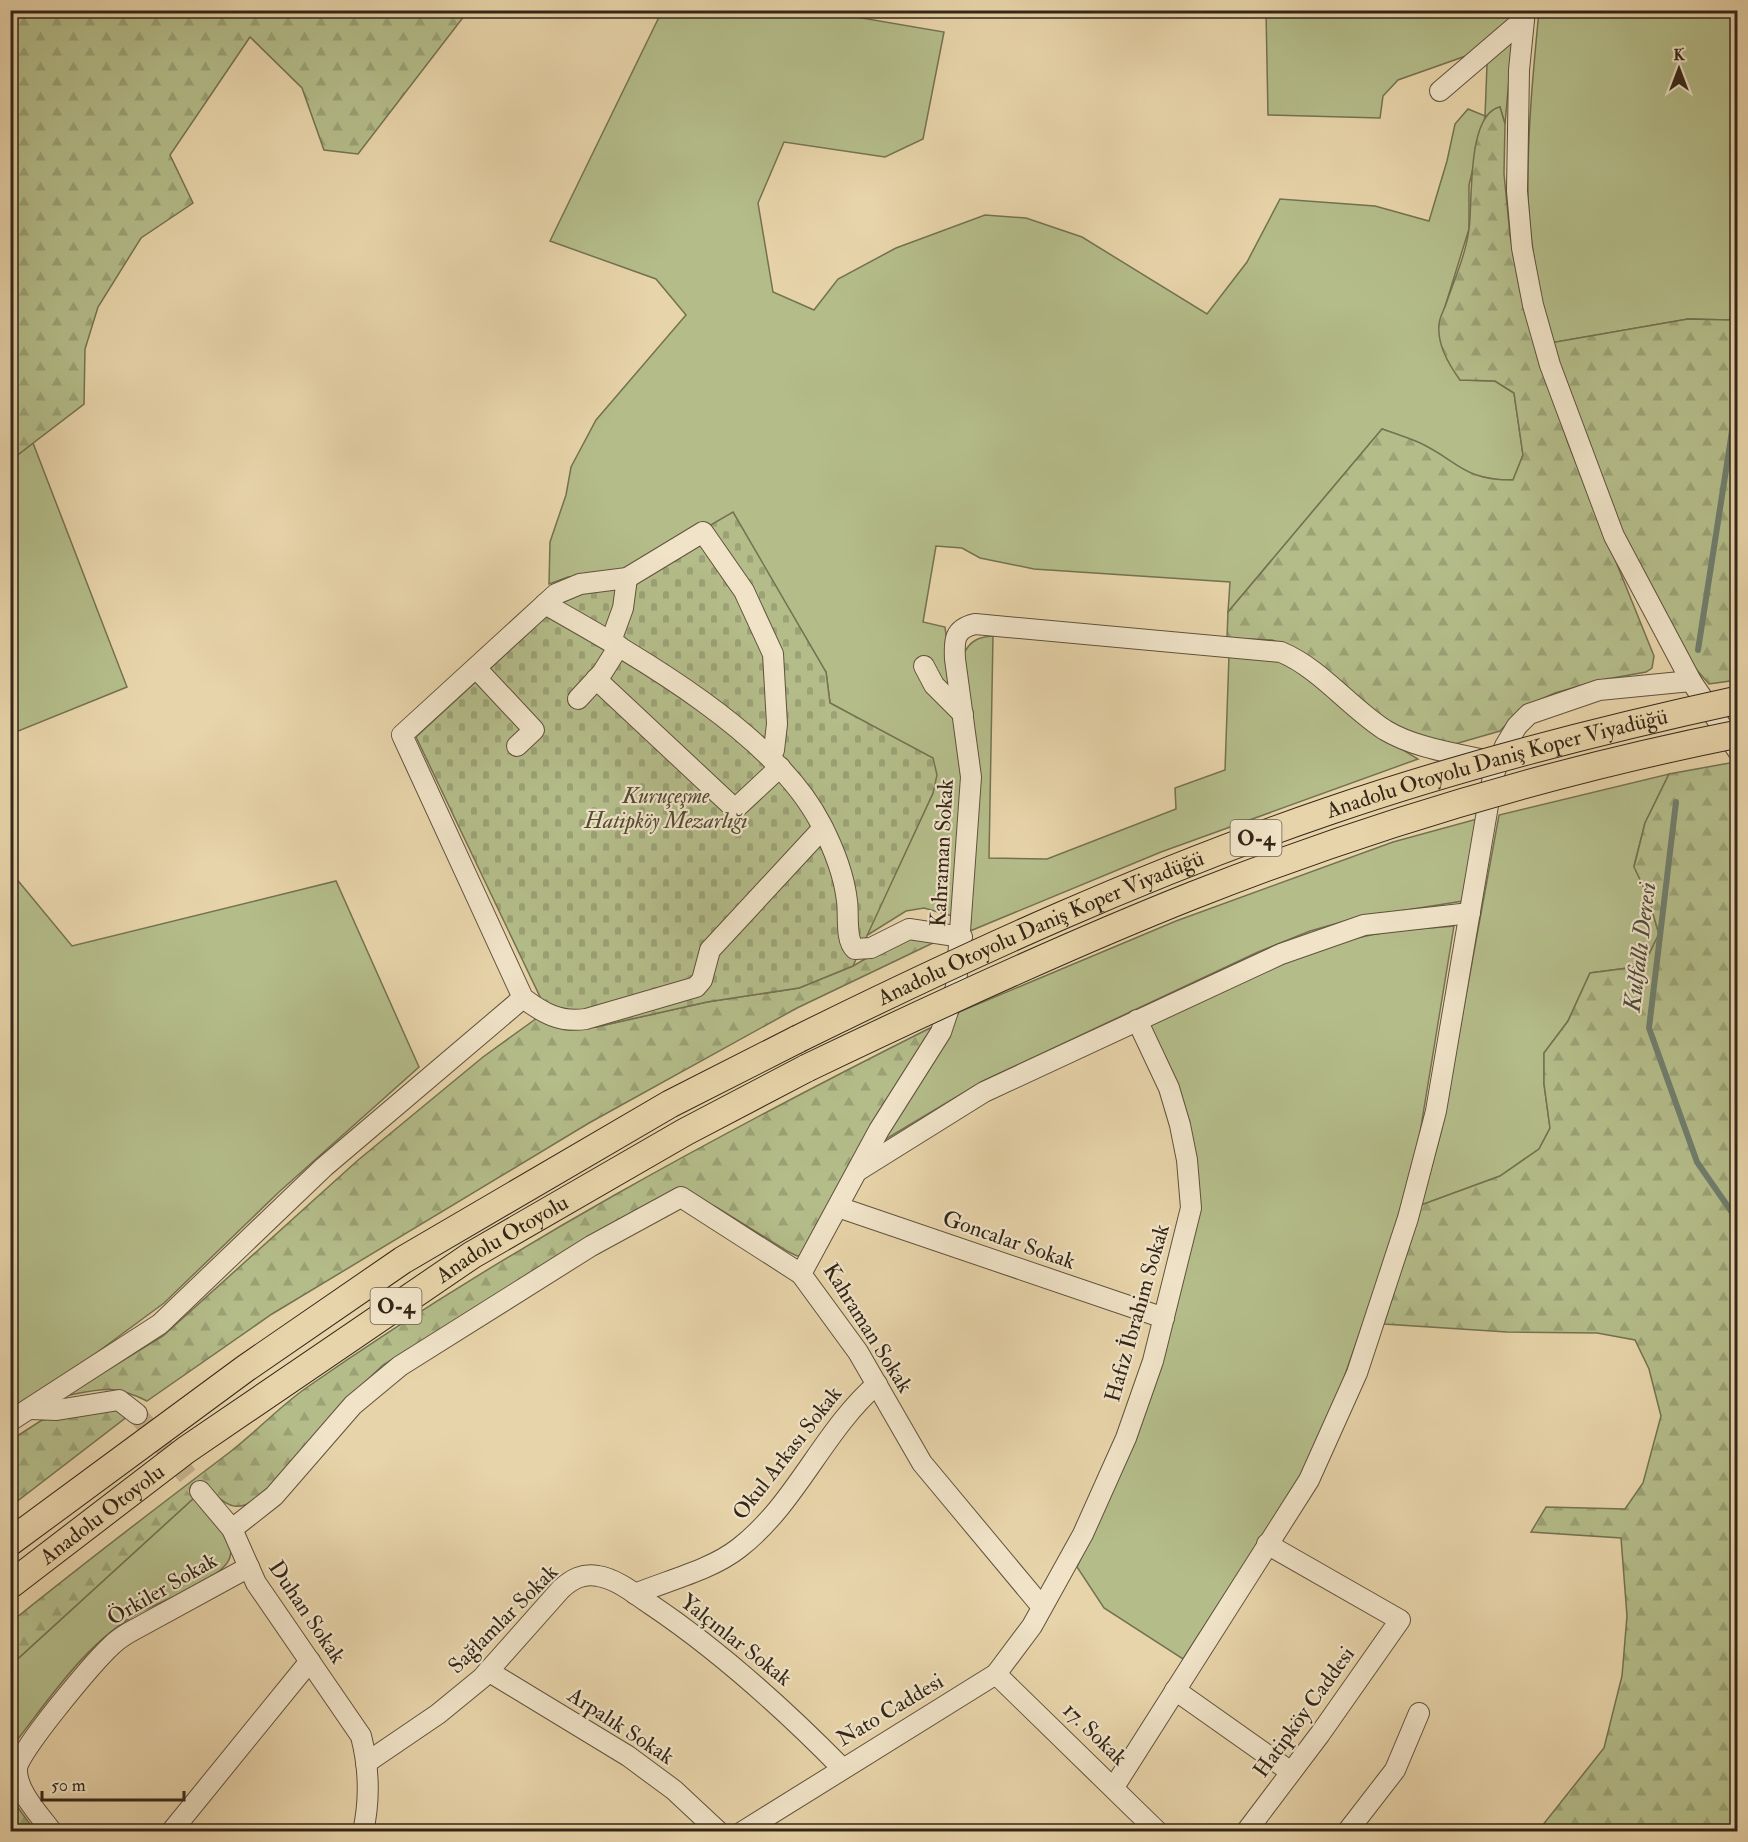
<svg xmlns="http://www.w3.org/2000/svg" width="1748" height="1842" font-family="'IM FELL Double Pica',serif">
<defs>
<pattern id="forest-firs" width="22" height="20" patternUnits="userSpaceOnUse" patternTransform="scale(1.5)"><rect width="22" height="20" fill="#b4bd8a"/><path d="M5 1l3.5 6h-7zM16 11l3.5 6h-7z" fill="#9ba276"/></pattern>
<pattern id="cemetery-stones" width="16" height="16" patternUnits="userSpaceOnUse" patternTransform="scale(1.5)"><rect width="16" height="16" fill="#b4bd8a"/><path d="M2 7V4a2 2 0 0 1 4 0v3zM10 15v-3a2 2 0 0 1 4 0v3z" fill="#9ba276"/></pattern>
</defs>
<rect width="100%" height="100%" fill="#e8d4aa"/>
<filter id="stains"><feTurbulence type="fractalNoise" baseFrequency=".00333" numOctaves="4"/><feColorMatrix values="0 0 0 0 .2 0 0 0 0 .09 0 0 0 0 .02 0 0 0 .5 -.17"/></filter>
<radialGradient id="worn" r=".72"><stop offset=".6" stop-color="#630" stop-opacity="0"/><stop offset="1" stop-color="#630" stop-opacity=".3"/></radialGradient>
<g fill="#b4bd8a" stroke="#747251" stroke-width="1.5">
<polygon points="662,11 821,11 944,32 923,139 885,157 784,142 758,203 773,292 814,310 838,279 896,248 985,215 1026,218 1082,237 1207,314 1247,262 1280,199 1375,206 1429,221 1447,161 1455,124 1468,109 1485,116 1487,65 1480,51 1398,80 1383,96 1380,118 1268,115 1266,11 1515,11 1505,124 1500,107 1485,117 1469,185 1469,229 1439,326 1460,380 1495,381 1514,393 1523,455 1513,480 1496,480 1465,473 1419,443 1382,429 1228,612 1230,582 1034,569 980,558 962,548 936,546 923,622 945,627 966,786 956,917 924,908 906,911 866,936 933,793 933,759 830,703 826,672 626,574 568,577 549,584 550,542 566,495 571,467 596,420 686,315 656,279 550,241"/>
<path d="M1539,11H1737L1738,283L1730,320L1688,319L1550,343C1540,296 1530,247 1528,198C1527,136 1533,73 1539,11Z"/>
<polygon points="33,443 127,687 11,734 11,460"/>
<path d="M993,636L989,858L1047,859L1176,809L1175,788L1225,770L1229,655L1275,659L1296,670L1380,736L1418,759L1161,852L970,931L977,815L964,653C971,640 979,637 993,636Z"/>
<polygon points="1669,774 1645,823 1634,866 1647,894 1659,934 1643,966 1590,973 1568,1021 1544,1053 1544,1084 1550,1128 1539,1149 1500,1176 1421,1205 1441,1132 1499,815"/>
<polygon points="1477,819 1463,901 1356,918 1310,931 1258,952 983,1081 881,1142 959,1012 1176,921 1393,842"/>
<polygon points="10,871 72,946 336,881 419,1067 279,1192 164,1303 99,1351 11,1411"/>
<path d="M1454,926L1416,1157L1382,1269L1339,1392L1299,1480L1183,1659L1104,1608L1077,1567L1102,1511L1199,1203L1148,1026C1210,997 1272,965 1337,944C1374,931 1416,929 1454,926Z"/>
<path d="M195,1497C207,1512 236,1537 230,1557C224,1579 162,1601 142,1611C86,1641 49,1700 11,1748V1665Z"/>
</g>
<g fill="url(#forest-firs)" stroke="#747251" stroke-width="1.5">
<polygon points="11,10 468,10 468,11 358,154 324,150 302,88 250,37 170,155 193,203 141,238 98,307 85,349 84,404 11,460"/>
<path d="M1500,107L1505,124L1504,174L1510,235L1520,291L1568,443L1654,656L1652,668L1646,672L1596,681L1555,693L1523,707L1500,731L1455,744L1416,736L1383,720L1297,649L1272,640L1227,638L1228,612L1382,429C1394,433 1406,437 1418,442C1458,460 1461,480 1513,480L1523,455L1514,393L1495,381L1460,380C1449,365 1437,345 1439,325C1439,318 1444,310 1446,304C1454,280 1466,254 1469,229C1473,203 1466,114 1500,107Z"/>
<polygon points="1737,283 1737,680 1709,684 1675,645 1653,607 1602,483 1550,343 1688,319 1730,320"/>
<polygon points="1735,762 1738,773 1737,1831 1538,1831 1604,1748 1622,1676 1627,1616 1621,1538 1531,1532 1546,1507 1625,1509 1643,1483 1661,1416 1649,1369 1635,1340 1597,1333 1507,1332 1384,1324 1421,1205 1500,1176 1539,1149 1550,1128 1544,1084 1544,1053 1568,1021 1590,973 1643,966 1659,934 1647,894 1634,867 1645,823 1669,774"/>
<path d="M910,937L935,942L797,1008L589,1123L272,1314L147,1401C113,1384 101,1389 65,1396L163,1336L357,1161L483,1057L537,1018L576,1028L596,1027L707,1002L799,988L853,966L893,943Z"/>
<path d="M936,1025L804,1255L797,1256L787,1251L716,1207L677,1189L576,1245L383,1365L349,1397L259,1498C233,1514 229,1505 206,1488L195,1497L11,1665V1622C83,1564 156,1508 230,1452C256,1432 279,1407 306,1388C505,1249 719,1134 936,1025Z"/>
<polygon points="116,1408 128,1416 11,1506 11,1440 42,1420"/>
<polygon points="10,1798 11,1798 35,1831 11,1831"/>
</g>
<polygon fill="url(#cemetery-stones)" stroke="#747251" stroke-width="1.5" points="733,512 826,672 830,703 933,758 937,775 933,793 853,966 799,988 707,1002 596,1027 576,1028 543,1003 416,737 561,603 626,574"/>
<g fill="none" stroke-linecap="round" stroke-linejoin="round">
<g stroke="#707e6d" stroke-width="6">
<polyline points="1698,650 1738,393"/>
<polyline points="1676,802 1649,1028 1697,1162 1738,1221"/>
</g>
<polyline stroke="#c4b18d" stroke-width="20" stroke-dasharray="20 10" stroke-linecap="butt" points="137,1414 200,1491"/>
<g stroke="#60523c" stroke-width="22">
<g id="minor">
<polyline points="1525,10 1519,70 1517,191 1522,248 1533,305 1550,365 1614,536 1691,681 1738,751"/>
<polyline points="1440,91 1524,19"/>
<path d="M545,604C633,654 774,732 821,824C833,847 844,875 847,901C849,915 845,940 855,949L871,948L909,929L962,937"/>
<polyline points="611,641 623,608 627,578"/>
<polyline points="924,666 934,685 963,714"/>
<polyline points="476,668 534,730 517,746"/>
<polyline points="596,679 735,809 780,767"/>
<polyline points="578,699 602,673 619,646"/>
<path d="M770,757L774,750L777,724L773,654L744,591L703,532L627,578L580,584L556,594L402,735L523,998C543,1013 560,1023 586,1019L696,987L702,980L710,950L823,828"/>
<polyline points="859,1170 984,1092 1281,954 1364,925 1470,913"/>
<polyline points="838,1207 1164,1318"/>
<polyline points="31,1409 57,1410 119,1400 137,1414"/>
<polyline points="10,1421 160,1324 324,1167 523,998"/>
<path d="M200,1491L232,1529L256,1583L361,1736C369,1767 370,1800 363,1832"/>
<polyline points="232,1529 274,1496 353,1405 400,1366 591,1246 681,1197 801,1274"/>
<path d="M635,1594C669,1580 711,1570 739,1548C796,1504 823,1431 877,1384"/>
<path d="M1042,1607L922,1463L858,1352L801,1274L879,1130L941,1032L956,987L971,777L955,659C954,640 954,629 975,624L1281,652C1321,669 1348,706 1385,730C1415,748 1454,753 1488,761"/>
<polyline points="488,1671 628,1756 674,1790 719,1832"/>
<polyline points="996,1674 1158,1832"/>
<polyline points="1175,1690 1291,1772"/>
<path d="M366,1763L438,1714L482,1678L561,1589C572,1579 583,1573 598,1576C617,1579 635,1594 650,1604C720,1651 783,1708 842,1768"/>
<polyline points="1114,1787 1309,1480 1357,1373 1408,1218 1436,1111 1493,776 1505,746 1517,726 1529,714 1599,690 1691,681"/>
<path d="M52,1832C40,1815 16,1791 17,1769C18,1751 95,1661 111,1646C117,1640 123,1636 130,1632L249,1567"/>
<polyline points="171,1832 310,1661"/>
<polyline points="742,1832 996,1674 1032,1626 1083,1534 1126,1438 1153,1361 1191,1208 1187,1160 1180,1125 1169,1088 1137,1020"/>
<polyline points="1246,1832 1320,1734 1400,1620 1267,1544"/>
<polyline points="1347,1832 1395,1770 1419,1713"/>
</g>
</g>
<g stroke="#332618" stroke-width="29">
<g id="highway">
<polyline points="10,1542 246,1368 403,1260 670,1104 798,1039"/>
<path id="s1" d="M10,1585L186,1450L472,1255L685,1132L807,1068"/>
</g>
</g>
<use href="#minor" stroke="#f0e3c8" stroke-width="20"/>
<use href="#highway" stroke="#e8d4aa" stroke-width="27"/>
<g stroke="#332618" stroke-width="29" stroke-linecap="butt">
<g id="highway-bridge">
<path id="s2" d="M798,1039C970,954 1147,873 1329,811C1463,765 1600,730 1738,700"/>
<path d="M807,1068C934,1007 1063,947 1194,895C1369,826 1553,771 1738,734"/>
</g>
</g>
<use href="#highway-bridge" stroke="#e8d4aa" stroke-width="27"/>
</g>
<g text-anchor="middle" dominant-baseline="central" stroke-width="4.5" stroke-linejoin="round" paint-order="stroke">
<g fill="#f0e3c8" stroke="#6c5f4d" stroke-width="1.5">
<rect x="1230.5" y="820" width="51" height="36" rx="4.5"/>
<rect x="370.5" y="1288" width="51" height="36" rx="4.5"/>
</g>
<g font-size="21" font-weight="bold" fill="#332618">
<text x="1256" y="838">O-4</text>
<text x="396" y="1306">O-4</text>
</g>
<g font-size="22" fill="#332618" stroke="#f0e3c8">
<text stroke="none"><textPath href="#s2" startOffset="753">Anadolu Otoyolu Daniş Koper Viyadüğü</textPath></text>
<text transform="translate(942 853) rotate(-87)">Kahraman Sokak</text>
<text stroke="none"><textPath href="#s2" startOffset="267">Anadolu Otoyolu Daniş Koper Viyadüğü</textPath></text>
<text stroke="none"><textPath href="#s1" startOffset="602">Anadolu Otoyolu</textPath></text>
<text transform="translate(1009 1240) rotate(19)">Goncalar Sokak</text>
<text transform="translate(1137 1313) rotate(-74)">Hafız İbrahim Sokak</text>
<text transform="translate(868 1328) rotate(58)">Kahraman Sokak</text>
<text transform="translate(787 1453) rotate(-52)">Okul Arkası Sokak</text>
<text stroke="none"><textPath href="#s1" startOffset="116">Anadolu Otoyolu</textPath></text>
<text transform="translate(162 1589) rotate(-30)">Örkiler Sokak</text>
<text transform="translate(307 1612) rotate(56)">Duhan Sokak</text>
<text transform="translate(503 1619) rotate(-45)">Sağlamlar Sokak</text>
<text transform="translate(736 1640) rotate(38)">Yalçınlar Sokak</text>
<text transform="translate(890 1710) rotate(-31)">Nato Caddesi</text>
<text transform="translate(1304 1712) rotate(-54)">Hatipköy Caddesi</text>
<text transform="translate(621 1726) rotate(33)">Arpalık Sokak</text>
<text transform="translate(1095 1734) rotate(44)">17. Sokak</text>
</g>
<g font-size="22" font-style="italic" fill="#534c34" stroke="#f0e3c8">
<text x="666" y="796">Kuruçeşme<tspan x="666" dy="25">Hatipköy Mezarlığı</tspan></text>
</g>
<g font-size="24" font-style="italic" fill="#4c4a3c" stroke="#f0e3c8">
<text transform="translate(1640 947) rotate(-83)">Kulfallı Deresi</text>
</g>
</g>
<rect width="1748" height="1842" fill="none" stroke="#e8d4aa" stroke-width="36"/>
<rect x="12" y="12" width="1724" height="1818" fill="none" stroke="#332618" stroke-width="3"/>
<rect x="18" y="18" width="1712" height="1806" fill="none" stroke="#332618" stroke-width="1.5"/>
<g transform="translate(1679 69)" stroke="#f0e3c8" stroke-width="4.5" paint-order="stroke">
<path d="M0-4.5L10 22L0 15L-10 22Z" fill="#332618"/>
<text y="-9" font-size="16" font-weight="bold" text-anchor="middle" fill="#332618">K</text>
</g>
<path d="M42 1791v9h142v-9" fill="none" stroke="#332618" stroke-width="3"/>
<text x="51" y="1791" font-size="18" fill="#332618" stroke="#f0e3c8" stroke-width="4.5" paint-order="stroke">50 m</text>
<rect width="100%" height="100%" filter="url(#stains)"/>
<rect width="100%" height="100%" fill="url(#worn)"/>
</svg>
